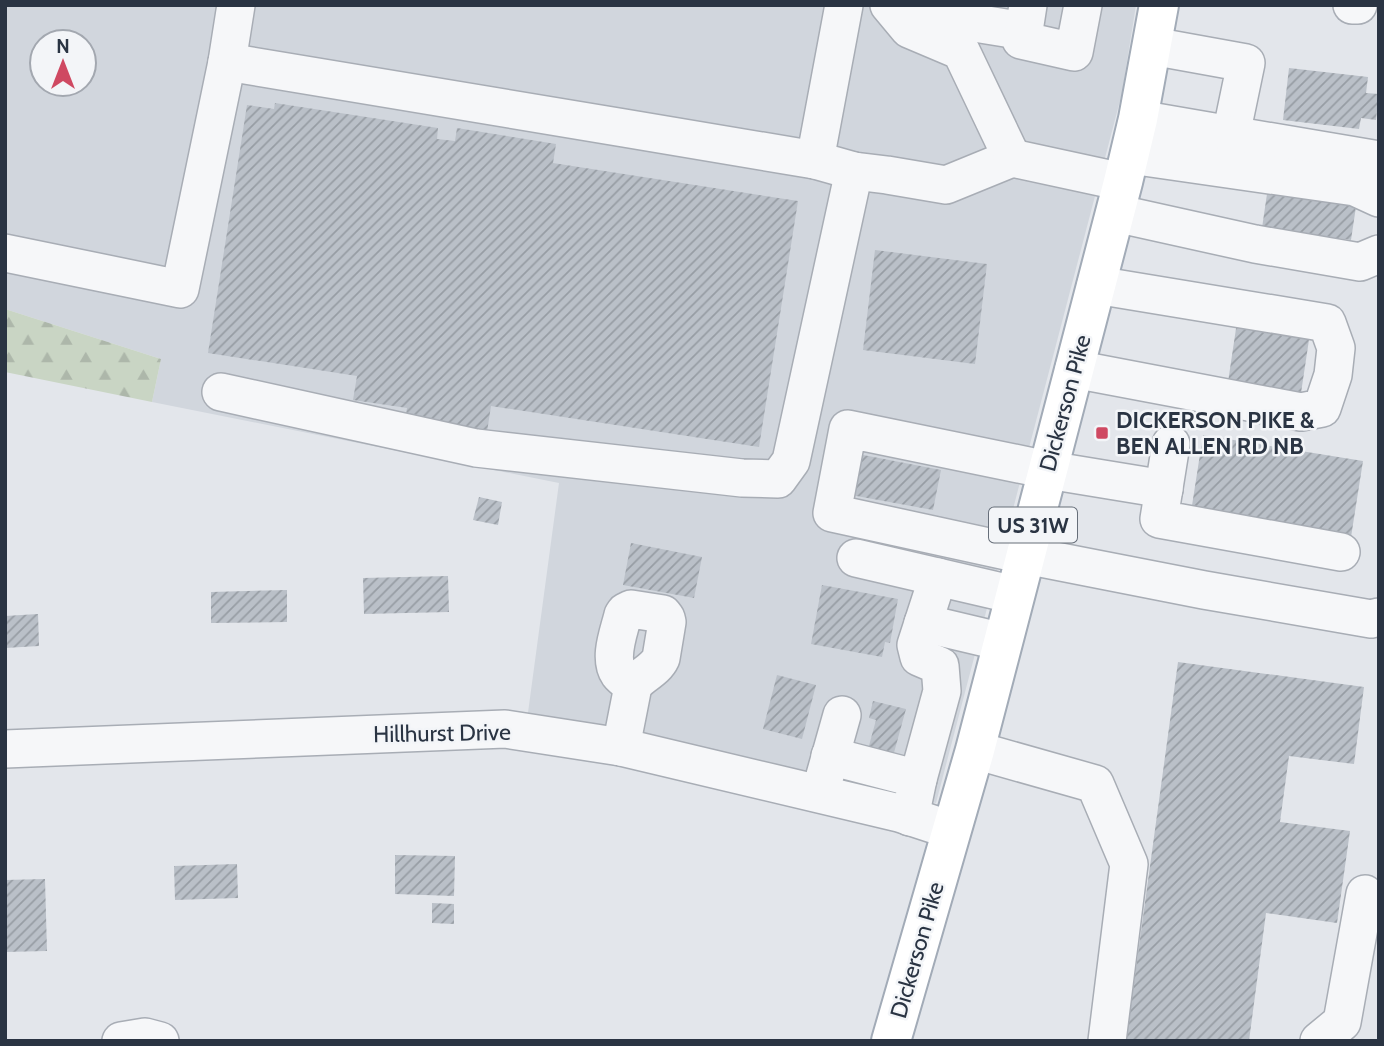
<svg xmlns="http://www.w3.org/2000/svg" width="1384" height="1046" font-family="Cabin,sans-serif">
<defs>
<pattern id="forest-firs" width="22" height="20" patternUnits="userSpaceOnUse" patternTransform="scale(1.75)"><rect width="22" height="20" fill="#c9d5c4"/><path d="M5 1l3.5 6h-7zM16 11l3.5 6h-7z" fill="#adb7aa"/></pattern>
<pattern id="building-hatch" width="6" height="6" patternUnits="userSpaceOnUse" patternTransform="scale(1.75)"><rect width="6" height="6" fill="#bac0c8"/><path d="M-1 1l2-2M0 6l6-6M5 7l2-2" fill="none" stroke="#979da4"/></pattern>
</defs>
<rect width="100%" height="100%" fill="#e3e6eb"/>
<path fill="#d1d6dd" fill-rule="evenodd" d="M5,5H1136L1122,93L936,803L527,720L559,483L152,402L161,359L5,309ZM42,42H84V84H42Z"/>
<polygon fill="url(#forest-firs)" points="5,309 161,359 152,402 5,372"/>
<g fill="url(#building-hatch)">
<polygon points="1289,68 1368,77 1366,93 1379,94 1376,120 1361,118 1359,129 1283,120"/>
<polygon points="275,103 438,128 437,139 455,141 457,128 556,144 553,163 798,201 759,447 491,406 487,432 405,420 407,408 353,400 357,376 208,353 247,105 274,109"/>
<polygon points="1268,187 1357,200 1351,240 1262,228"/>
<polygon points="875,250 987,264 975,364 863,350"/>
<polygon points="1237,322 1310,333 1301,393 1228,382"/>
<polygon points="1203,435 1363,461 1351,537 1191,512"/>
<polygon points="858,454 941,470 933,510 851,495"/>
<polygon points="479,497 502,502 498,525 473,520"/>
<polygon points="631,543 702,557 694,598 623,585"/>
<polygon points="448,576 449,612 364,614 363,578"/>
<polygon points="822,585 898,599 890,643 885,642 882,657 811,644"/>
<polygon points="287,590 287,622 211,623 211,592"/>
<polygon points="38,614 39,646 5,648 5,616"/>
<polygon points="1178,662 1364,687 1354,764 1289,756 1280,822 1350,831 1337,923 1266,913 1249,1041 1126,1041"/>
<polygon points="777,675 816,685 802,739 763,729"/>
<polygon points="873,701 906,709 892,760 867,753 876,720 869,718"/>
<polygon points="395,855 455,856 454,896 395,894"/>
<polygon points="237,864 238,898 175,900 174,866"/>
<polygon points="45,879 47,951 5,952 5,880"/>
<polygon points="432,903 454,904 454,924 432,923"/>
</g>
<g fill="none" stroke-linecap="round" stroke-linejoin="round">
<g stroke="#a8adb5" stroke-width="40">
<g id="minor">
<polyline points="236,5 227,62 624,128 815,160 854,171 887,175 946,185 1012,158 961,51 909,29 889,5"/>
<polyline points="927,5 931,16 1024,31"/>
<polyline points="1028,5 1024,31 1021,40 1074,52 1083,5"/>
<polyline points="1352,5 1358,5"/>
<polyline points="1138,119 1231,135 1246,63 1152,46"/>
<polyline points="1231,135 1379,160"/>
<polyline points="1130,155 1355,187 1379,198"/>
<polyline points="1012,158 1123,182"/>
<polyline points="815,160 844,5"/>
<polyline points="1115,213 1255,244 1360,262 1379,254"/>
<polyline points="5,253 180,289 227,62"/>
<polyline points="1074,369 1301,412 1322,408 1333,375 1336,348 1327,323 1096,285"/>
<polyline points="221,392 476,448 742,478 778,479 791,461 854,171"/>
<polyline points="1171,444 1159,519 1341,552"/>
<polyline points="1164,489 1048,470 848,429 832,513 1025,555 1204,590 1371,619 1379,617"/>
<polyline points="856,558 1015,595"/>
<polyline points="923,623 1003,642"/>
<path d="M621,747L633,686C640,675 655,671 661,658L667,622L666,618L663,614L631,609L625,612L623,615C619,632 608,658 619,674C622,678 628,682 633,686"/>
<polyline points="5,749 505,729 621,747 899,813 951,830"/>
<polyline points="975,750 1095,784 1129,864 1107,1041"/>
<polyline points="830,756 918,779"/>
<polyline points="824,779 842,715"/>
<polyline points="910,817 918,779 942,691 940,666 919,657 916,645 938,577"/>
<polyline points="121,1041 145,1037 160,1041"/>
<polyline points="1319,1041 1342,1022 1365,894"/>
</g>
</g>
<g stroke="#a2abb7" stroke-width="42">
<polyline id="major" points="891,1041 975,750 1123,182 1138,119 1159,5"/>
</g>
<use href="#minor" stroke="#f6f7f9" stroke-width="37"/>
<use href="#major" stroke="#fff" stroke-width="38"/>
</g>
<rect fill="#cf4962" stroke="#f3f5f8" stroke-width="2.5" x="1095" y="426" width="14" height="14" rx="3.5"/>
<g text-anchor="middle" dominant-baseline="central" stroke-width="5" stroke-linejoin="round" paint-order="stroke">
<rect fill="#f3f5f8" stroke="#666e79" stroke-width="2" x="989" y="507.5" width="88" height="35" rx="5"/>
<g font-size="21" font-weight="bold" fill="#2a3443">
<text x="1033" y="525">US 31W</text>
</g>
<g font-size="23" fill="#2a3443" stroke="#f3f5f8">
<text transform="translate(1065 403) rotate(-75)">Dickerson Pike</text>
<text transform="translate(442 733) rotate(-1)">Hillhurst Drive</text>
<text transform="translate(917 950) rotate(-74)">Dickerson Pike</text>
</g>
<g font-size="23" font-weight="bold" fill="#2a3443" stroke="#f3f5f8" text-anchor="start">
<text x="1116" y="420">DICKERSON PIKE &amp;<tspan x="1116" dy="26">BEN ALLEN RD NB</tspan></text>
</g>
</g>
<rect width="1384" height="1046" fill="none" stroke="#2a3443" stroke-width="14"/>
<g transform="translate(63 63)"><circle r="33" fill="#f3f5f8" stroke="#a3a8b0" stroke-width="2"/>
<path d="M0-5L12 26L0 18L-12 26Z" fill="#cf4962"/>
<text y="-10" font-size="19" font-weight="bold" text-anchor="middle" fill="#2a3443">N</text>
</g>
</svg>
